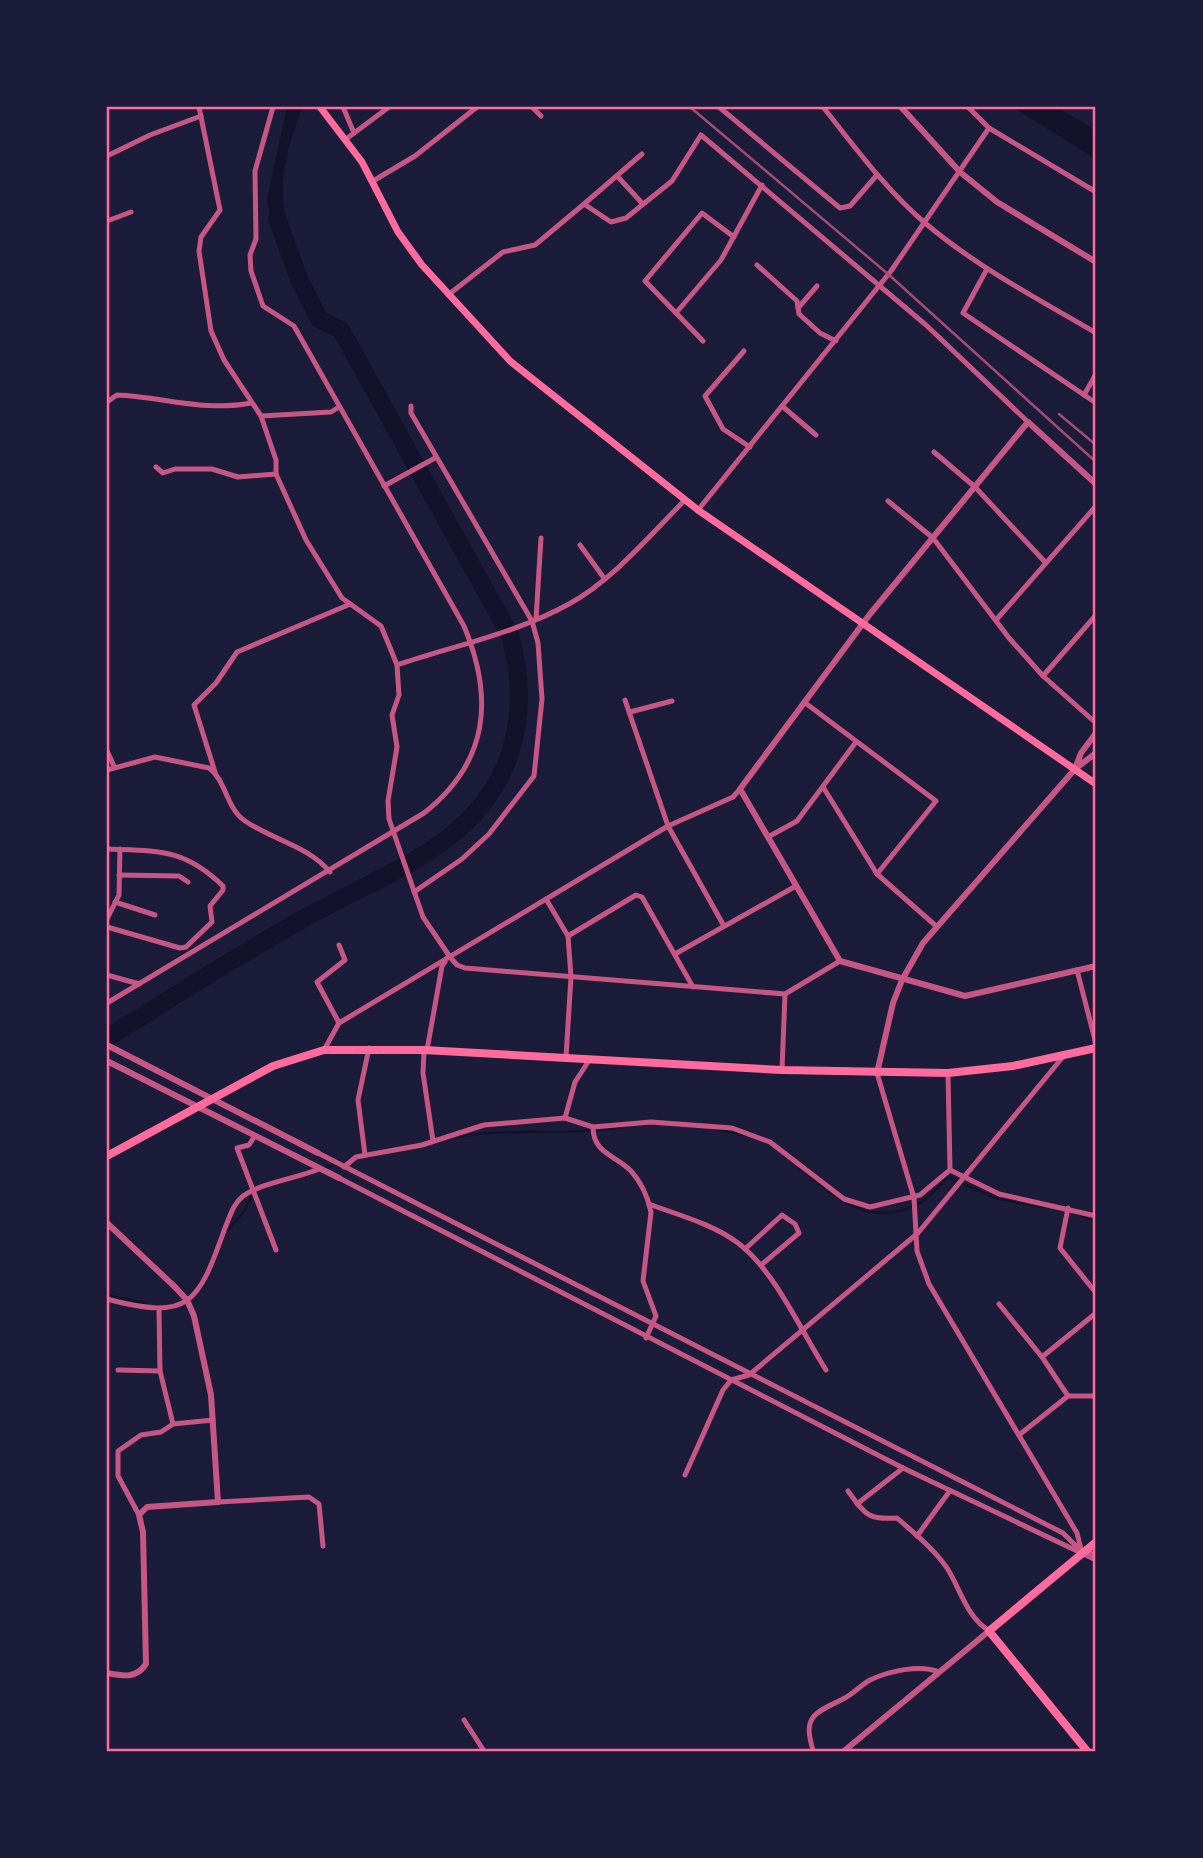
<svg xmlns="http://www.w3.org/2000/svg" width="1203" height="1858" font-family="Karla,sans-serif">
<rect width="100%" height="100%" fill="#1b1b3a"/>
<g fill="#12122b">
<path d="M287,107H302C284,159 276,183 290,238L276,242L267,200Z"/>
<polygon points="1013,107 1057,107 1096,131 1096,159"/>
</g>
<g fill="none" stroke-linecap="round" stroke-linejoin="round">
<g stroke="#12122b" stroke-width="2.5">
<polyline points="716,1129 744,1135"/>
<path d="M448,1139C505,1126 564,1137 622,1127"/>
<polyline points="322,1168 336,1165"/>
<path d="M800,1168C836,1198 871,1230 920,1203C930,1197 940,1185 948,1177L995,1198L1043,1207"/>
<polyline points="1080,1215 1096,1221"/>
<polyline points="226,1233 245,1210 253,1192"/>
<polyline points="107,1295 147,1304"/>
</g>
<path stroke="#12122b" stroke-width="18" d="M107,1038C172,998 236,956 303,919C381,874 482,846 511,750C523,711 521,674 510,635L341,330L319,319L299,279L277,218"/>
<g stroke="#c65784" stroke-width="5">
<polyline points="199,107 220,210 201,237 199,251 211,331 224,360 261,416 276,460 276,474 306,540 342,598 381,626 391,650 397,665 399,695 392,715 397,747 388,801 389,819 423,917 450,957 457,965 465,968 785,994 840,961"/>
<polyline points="343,107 354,133"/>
<polyline points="532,107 541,116"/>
<polyline points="719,107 840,208 850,206 877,175"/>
<path d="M823,107C855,147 886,190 925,223C977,267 1038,299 1096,333"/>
<polyline points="968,107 989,128 1096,192"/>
<polyline points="346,139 389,107"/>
<polyline points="107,156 150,135 201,116"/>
<polyline points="618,177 642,203"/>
<polyline points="373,181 415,156 477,107"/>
<polyline points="584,204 642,154"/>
<polyline points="107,221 131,212"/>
<polyline points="757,265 797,301 799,314 820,333 836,341"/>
<polyline points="987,269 963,313 1096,403"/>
<polyline points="448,295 503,252 535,245 584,204 611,222 626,218 672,181 701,135 926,325 1028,422"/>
<polyline points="798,308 817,286"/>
<polyline points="676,313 645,281 702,213 734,237"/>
<polyline points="703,341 676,313 721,260 762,185"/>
<polyline points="744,351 705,396 723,429 750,447"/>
<polyline points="1084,395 1096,374"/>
<path d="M107,402L117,395C163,397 205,412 251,403"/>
<polyline points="411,406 411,413 532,621 538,643 542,699 534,776 489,834 462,859 414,892"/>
<polyline points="782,406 816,435"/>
<polyline points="261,416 331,412 339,407"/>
<polyline points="934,452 975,487 1046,563"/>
<polyline points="156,467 163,473 175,469 212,469 238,477 276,474"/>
<polyline points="384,486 435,458"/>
<polyline points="888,501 933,538 1009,638 1043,676 1096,723"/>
<polyline points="698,510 891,271 989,128"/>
<polyline points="580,545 604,578"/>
<polyline points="536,619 541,538"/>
<polyline points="996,620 1096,506"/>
<path d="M397,665C453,646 517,633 569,604C614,579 649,536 685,500"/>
<polyline points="1043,676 1096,615"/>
<polyline points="625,700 668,826 724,926"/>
<polyline points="804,702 936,801 877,874"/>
<polyline points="630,712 672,701"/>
<polyline points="107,751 114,766"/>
<path d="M107,770L155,757L209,768C226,780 226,808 245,821C273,840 308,846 330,872"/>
<polyline points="215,772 194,705 216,683 237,652 348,605"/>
<polyline points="823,787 877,874 936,926"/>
<polyline points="768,837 797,821 856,742"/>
<path d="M107,849C158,851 184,848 223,886V890L210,906L212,922L186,947L180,948L107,927"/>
<polyline points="119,875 179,876 188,882"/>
<polyline points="546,899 568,936 571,977 566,1057"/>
<polyline points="115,902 155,915"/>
<polyline points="107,919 119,895 120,849"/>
<polyline points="568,936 636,895 642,897 693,987"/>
<polyline points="675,954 796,886"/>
<polyline points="1077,970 1096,1044"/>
<polyline points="107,975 139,984"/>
<path d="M107,1003L424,813C489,762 494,698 464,626L294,326L263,306L251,271L250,255L256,239L255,171L273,107"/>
<polyline points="339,1023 317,982 345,960 339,945"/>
<polyline points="324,1050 339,1023 668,826 733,797 740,789"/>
<polyline points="424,1050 423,1073 433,1141"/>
<polyline points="427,1050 442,966 445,962"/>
<polyline points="782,1070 785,994"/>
<polyline points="877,1073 914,1198 917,1251 929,1284 1077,1533 1081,1549"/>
<polyline points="948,1073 950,1170"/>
<polyline points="565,1118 575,1082 590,1059"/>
<path d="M593,1127C593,1154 616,1155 631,1171C641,1182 648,1198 651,1212L643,1281L656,1316L646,1338"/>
<polyline points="254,1137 249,1145 237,1148 276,1250"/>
<polyline points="318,1153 1063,1533 1082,1552 1096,1554"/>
<polyline points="365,1155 358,1100 369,1048"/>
<polyline points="344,1167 356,1157 422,1145 484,1125 565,1118 593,1127 651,1122 732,1128 770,1142 844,1199 870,1207 920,1195 950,1170"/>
<polyline points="950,1170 999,1194 1096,1216"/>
<polyline points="339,1178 903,1468 1096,1560"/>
<path d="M649,1204C678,1215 713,1224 738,1243C775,1271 801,1331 826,1370"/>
<polyline points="1068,1208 1060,1248 1096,1293"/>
<polyline points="745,1249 782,1215 795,1224 799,1233 761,1265"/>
<path d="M107,1299C190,1321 198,1304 225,1228C230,1216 233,1204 243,1196C261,1183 298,1178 319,1169"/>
<polyline points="999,1304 1042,1357 1068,1396"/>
<polyline points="159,1310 160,1371 173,1424"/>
<polyline points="1042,1357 1096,1313"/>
<polyline points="118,1370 160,1371"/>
<polyline points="1019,1435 1068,1396 1096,1396"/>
<polyline points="685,1475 723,1390 731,1380 749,1375 918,1233 1062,1058"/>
<path d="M848,1491C865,1514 867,1520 897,1518C914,1533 934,1549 947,1568C961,1590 966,1616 989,1631"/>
<polyline points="218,1502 309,1497 319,1504 323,1546"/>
<polyline points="857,1504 903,1468"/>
<polyline points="139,1515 118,1476 118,1451 141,1435 161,1432 173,1424 213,1420"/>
<polyline points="917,1536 949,1492"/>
<polyline points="464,1720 484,1751"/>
<path d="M813,1751C811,1741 806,1729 812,1719C817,1710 834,1704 843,1699C853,1694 861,1685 870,1680C889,1671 920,1664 939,1672"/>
</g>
<g stroke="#c65784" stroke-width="6">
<polyline points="901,107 960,172 997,202 1096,262"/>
<polyline points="1096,484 1028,422 870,614 740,789 840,961 965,996 1096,966"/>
<polyline points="1096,733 1081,753 1075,769 1096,753"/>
<polyline points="107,1045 318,1153"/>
<polyline points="107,1061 339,1178"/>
<polyline points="877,1073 893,1003 902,980 923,943 1075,769"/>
<path d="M107,1223L175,1287L187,1300L194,1316L211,1395L218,1502L147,1507L139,1515L143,1532L146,1664C136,1679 123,1676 107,1673"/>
<polyline points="844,1751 989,1631"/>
</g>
<polyline stroke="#ff6b9d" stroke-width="7" points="320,107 362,162 398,232 422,265 510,361 698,510 1096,784"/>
<g stroke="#ff6b9d" stroke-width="8">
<polyline points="107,1156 273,1066 324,1050 424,1050 782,1070 948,1073 1013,1066 1096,1048"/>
<polyline points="1087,1751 989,1631 1096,1542"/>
</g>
<g stroke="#a44b75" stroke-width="2.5">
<polyline points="690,107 888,274 1096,462"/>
<polyline points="1059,414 1096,445"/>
</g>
</g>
<rect width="1203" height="1858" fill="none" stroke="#1b1b3a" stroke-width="217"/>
<rect x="108" y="108" width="986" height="1642" fill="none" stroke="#ff6b9d" stroke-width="2.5"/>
</svg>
